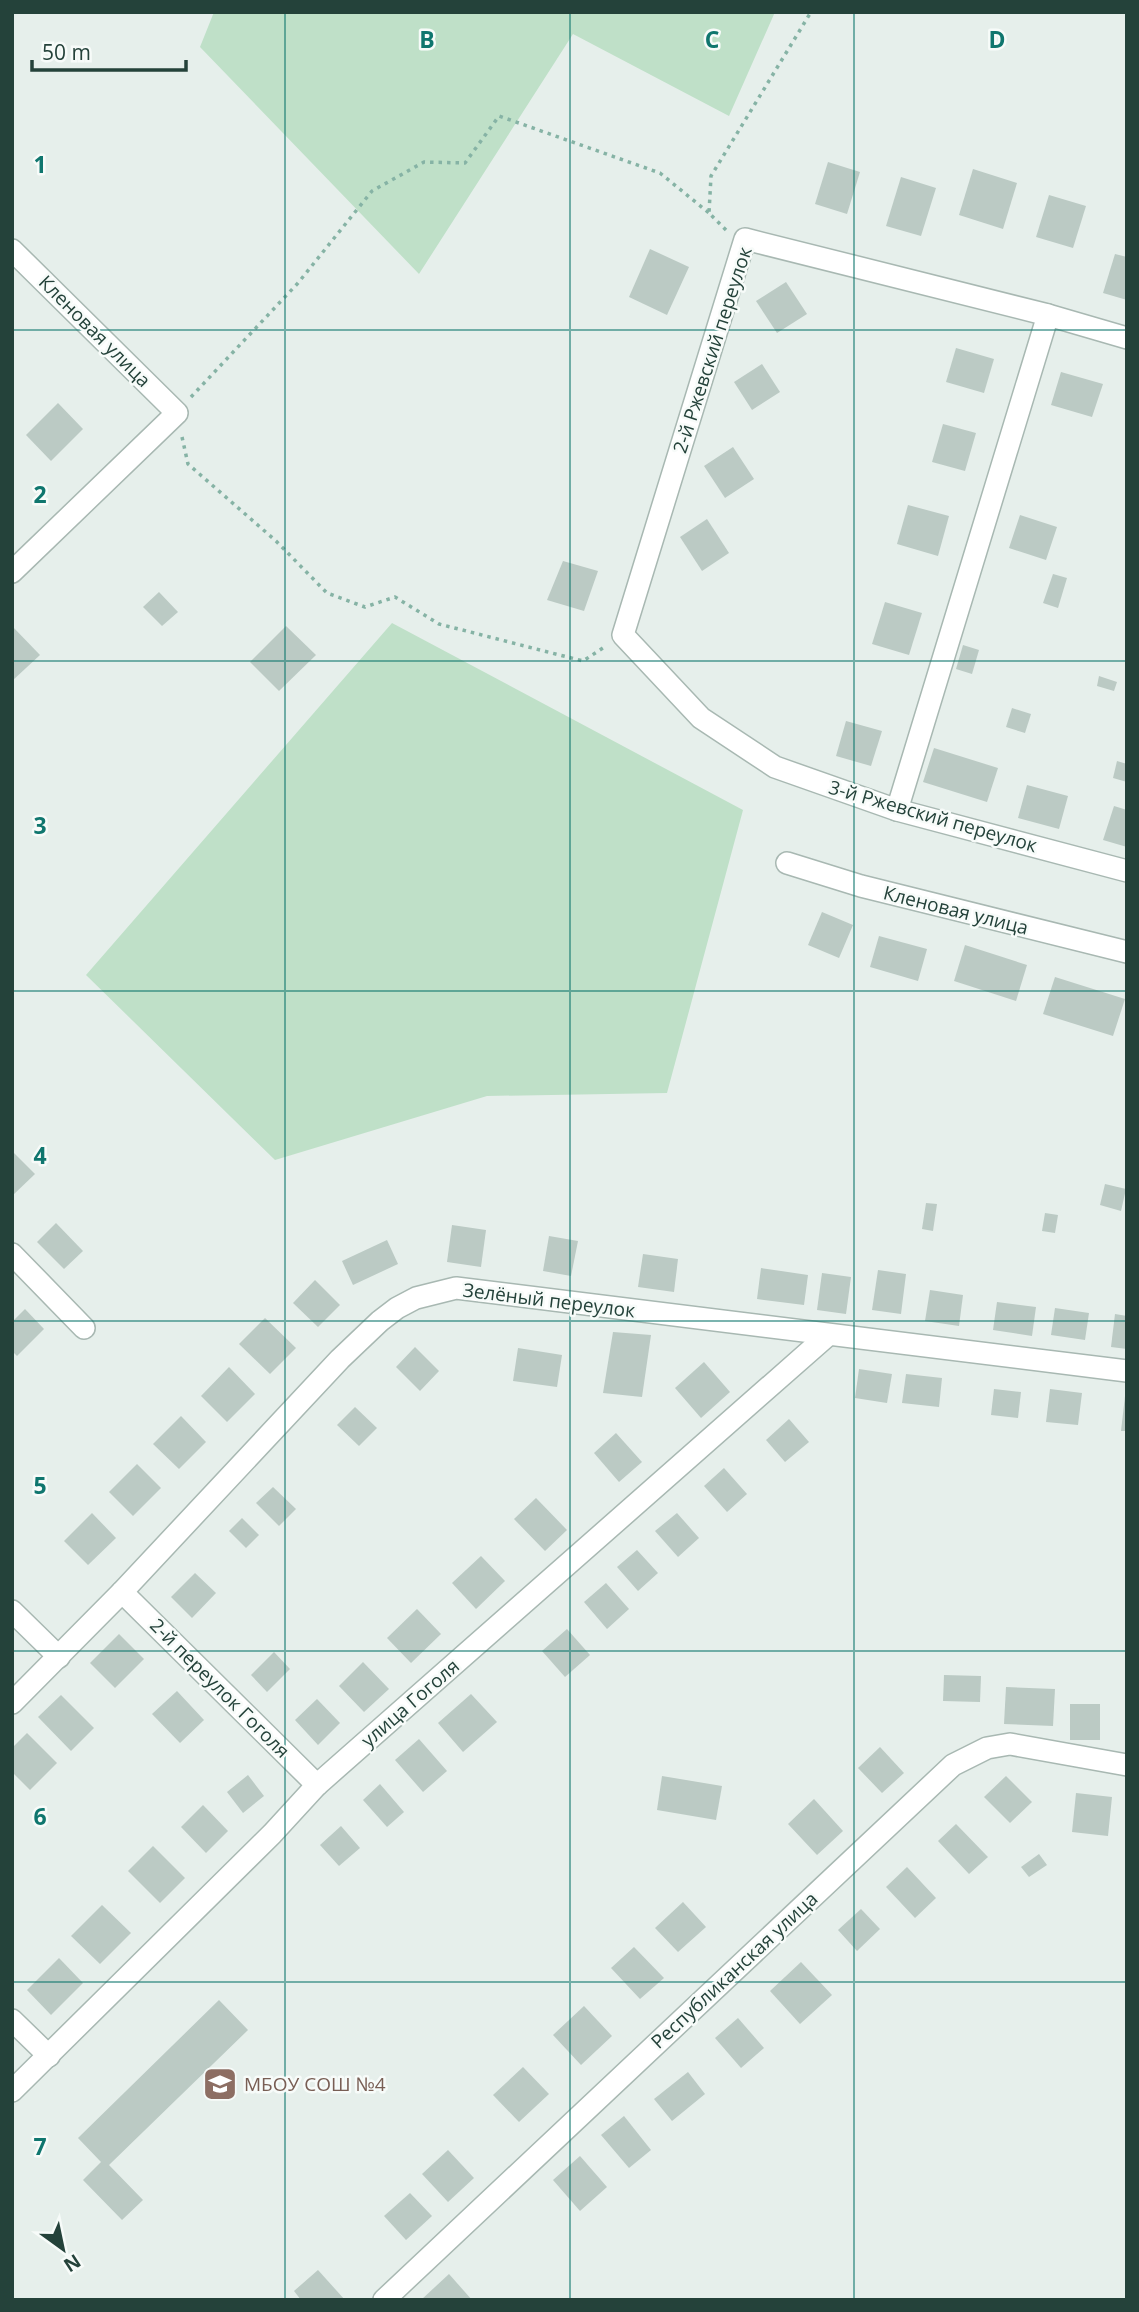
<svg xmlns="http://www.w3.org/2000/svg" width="1139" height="2312" font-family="'Open Sans',sans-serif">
<rect width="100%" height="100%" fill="#e6efeb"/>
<g fill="#bfe0c8">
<polygon points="214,12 775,12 729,116 573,34 419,274 200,47"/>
<polygon points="392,623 743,810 667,1093 487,1096 275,1160 86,975"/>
</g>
<g fill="#bbcac4">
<polygon points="828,162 860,172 847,214 815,204"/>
<polygon points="973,169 1017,183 1003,229 959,215"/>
<polygon points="901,177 936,188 921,236 886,226"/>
<polygon points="1049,195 1086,206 1073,248 1036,237"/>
<polygon points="650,249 689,267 667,315 629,297"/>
<polygon points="1115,254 1127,257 1127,300 1103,293"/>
<polygon points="786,282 807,314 777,333 756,301"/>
<polygon points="956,348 994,359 984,393 946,382"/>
<polygon points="762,364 780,392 752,410 734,382"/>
<polygon points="1061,372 1103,384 1092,417 1051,405"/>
<polygon points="58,403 83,429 51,461 26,435"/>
<polygon points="943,424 976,433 965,471 932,462"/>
<polygon points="733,447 754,479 725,498 704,466"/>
<polygon points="908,505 949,516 938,556 897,544"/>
<polygon points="1020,515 1057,527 1046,560 1009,548"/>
<polygon points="707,519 729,553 702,571 680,537"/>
<polygon points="563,561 598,571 584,611 547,600"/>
<polygon points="1053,574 1067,578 1058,608 1043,603"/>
<polygon points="159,592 178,612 162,626 143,607"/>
<polygon points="885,602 922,613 909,655 872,644"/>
<polygon points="12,626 40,655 12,681"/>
<polygon points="286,626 316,655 279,691 250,662"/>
<polygon points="963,645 979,650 972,674 956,669"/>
<polygon points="1099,676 1117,682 1114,691 1097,686"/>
<polygon points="1012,708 1031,714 1025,733 1006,727"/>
<polygon points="846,721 882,731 871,766 836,756"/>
<polygon points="934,748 998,768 987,802 923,782"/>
<polygon points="1117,761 1127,764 1127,782 1113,778"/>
<polygon points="1027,785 1068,796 1059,829 1018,818"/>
<polygon points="1114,806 1127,810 1127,847 1103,840"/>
<polygon points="822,912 853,925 839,958 808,945"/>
<polygon points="879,936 927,949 918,981 870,967"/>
<polygon points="965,945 1027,965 1016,1001 954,981"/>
<polygon points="1055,977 1125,999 1113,1036 1043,1014"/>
<polygon points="12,1151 35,1174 12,1196"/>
<polygon points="1105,1184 1126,1189 1121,1211 1100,1205"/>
<polygon points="926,1203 937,1204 933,1231 922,1229"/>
<polygon points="1045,1213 1058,1215 1055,1233 1042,1231"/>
<polygon points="56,1223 83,1251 64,1269 37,1242"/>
<polygon points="452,1225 486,1230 481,1267 447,1262"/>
<polygon points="549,1236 578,1241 571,1276 543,1271"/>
<polygon points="387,1240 398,1264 353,1285 342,1261"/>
<polygon points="643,1254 678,1259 674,1292 638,1287"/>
<polygon points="761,1268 808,1275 804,1305 757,1299"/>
<polygon points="878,1270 906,1274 901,1314 872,1310"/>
<polygon points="822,1273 851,1277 846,1314 817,1310"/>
<polygon points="315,1280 340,1305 318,1327 293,1303"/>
<polygon points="930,1290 963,1295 959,1326 925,1321"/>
<polygon points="997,1302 1036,1307 1032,1336 993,1330"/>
<polygon points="1055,1308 1089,1313 1085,1340 1051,1335"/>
<polygon points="25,1309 44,1329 17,1356 12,1351 12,1322"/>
<polygon points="1115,1314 1127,1316 1127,1349 1111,1347"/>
<polygon points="265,1318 296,1348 270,1374 239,1344"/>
<polygon points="613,1332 651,1335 642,1397 603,1393"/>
<polygon points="415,1347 439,1371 420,1391 396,1367"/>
<polygon points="518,1348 562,1355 557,1387 513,1381"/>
<polygon points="704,1362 730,1392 701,1418 675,1388"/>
<polygon points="229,1367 255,1394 227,1422 201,1396"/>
<polygon points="859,1369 892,1374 887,1403 855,1398"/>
<polygon points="906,1374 942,1378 939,1407 902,1403"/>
<polygon points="994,1389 1021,1392 1018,1418 991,1415"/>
<polygon points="1050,1389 1082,1393 1078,1425 1046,1422"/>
<polygon points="1125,1396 1127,1396 1127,1431 1121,1431"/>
<polygon points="355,1407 377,1428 359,1446 337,1425"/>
<polygon points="181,1416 206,1442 179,1469 153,1444"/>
<polygon points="789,1419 809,1442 785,1462 766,1440"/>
<polygon points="616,1433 642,1462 619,1482 594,1453"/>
<polygon points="137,1464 161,1488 133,1516 109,1492"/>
<polygon points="724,1468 747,1494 727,1512 704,1486"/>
<polygon points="273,1487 296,1509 279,1526 256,1503"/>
<polygon points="536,1498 567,1530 545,1551 514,1519"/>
<polygon points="92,1513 116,1538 88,1565 64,1541"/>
<polygon points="677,1513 699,1538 678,1557 655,1531"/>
<polygon points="242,1518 259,1535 246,1548 229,1531"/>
<polygon points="637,1550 658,1573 638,1591 617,1567"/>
<polygon points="481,1556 505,1581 476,1609 452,1583"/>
<polygon points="195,1573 216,1593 192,1618 171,1597"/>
<polygon points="606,1583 629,1609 607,1629 584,1602"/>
<polygon points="417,1609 441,1634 411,1663 387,1638"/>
<polygon points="567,1629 590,1655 565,1677 542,1651"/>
<polygon points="119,1634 144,1659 115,1688 90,1663"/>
<polygon points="274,1652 290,1669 267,1692 251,1675"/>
<polygon points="363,1662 389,1689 364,1712 339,1686"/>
<polygon points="944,1675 981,1676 980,1702 943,1701"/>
<polygon points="1006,1687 1055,1689 1053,1726 1004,1724"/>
<polygon points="177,1691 204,1720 180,1743 152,1714"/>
<polygon points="471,1694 497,1722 463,1752 438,1723"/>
<polygon points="61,1695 94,1728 71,1751 38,1717"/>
<polygon points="317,1699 340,1723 318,1745 295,1720"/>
<rect x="1070" y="1704" width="30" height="36"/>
<polygon points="27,1733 57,1763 30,1790 12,1772 12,1748"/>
<polygon points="419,1739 447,1771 423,1792 395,1760"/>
<polygon points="880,1747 904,1773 882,1793 858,1768"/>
<polygon points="248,1775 264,1796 243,1813 227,1792"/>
<polygon points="662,1776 722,1786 716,1820 657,1810"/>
<polygon points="1006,1776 1032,1802 1010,1823 984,1797"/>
<polygon points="380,1784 404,1812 387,1827 363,1800"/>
<polygon points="1076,1793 1112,1797 1108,1836 1072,1832"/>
<polygon points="814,1799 843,1831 817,1855 788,1824"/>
<polygon points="203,1805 228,1831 206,1853 181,1827"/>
<polygon points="956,1824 988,1857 969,1874 938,1841"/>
<polygon points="341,1826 360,1848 339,1866 320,1845"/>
<polygon points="153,1846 185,1878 160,1903 128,1871"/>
<polygon points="1039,1854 1047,1865 1029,1877 1021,1867"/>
<polygon points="907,1867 936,1898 915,1918 886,1887"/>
<polygon points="683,1902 706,1927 678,1952 655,1928"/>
<polygon points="102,1905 131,1933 100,1964 71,1936"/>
<polygon points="861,1909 880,1929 857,1951 838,1930"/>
<polygon points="634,1947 664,1978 640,1999 611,1968"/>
<polygon points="59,1958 83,1983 51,2015 27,1990"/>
<polygon points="801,1962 832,1995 800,2024 770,1991"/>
<polygon points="219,2000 248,2030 109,2165 143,2200 122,2220 83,2180 101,2162 78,2138"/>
<polygon points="584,2006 612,2036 581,2065 553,2035"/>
<polygon points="738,2018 764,2048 741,2068 715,2038"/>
<polygon points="523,2067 549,2094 519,2122 493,2095"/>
<polygon points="688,2072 705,2094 672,2121 654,2099"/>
<polygon points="624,2116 651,2150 629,2168 601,2135"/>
<polygon points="448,2150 474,2178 448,2202 422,2174"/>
<polygon points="580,2156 607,2187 580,2211 553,2180"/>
<polygon points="410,2193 432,2216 406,2240 384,2216"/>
<polygon points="318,2270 345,2300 301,2300 294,2291"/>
<polygon points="449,2274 472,2300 421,2300"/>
</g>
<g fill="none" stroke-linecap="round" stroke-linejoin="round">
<g stroke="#a8b8b2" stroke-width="24">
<g id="minor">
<polyline points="12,250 177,413 12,572"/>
<polyline points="1127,338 1048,315 745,239 623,635 701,718 775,767 897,810 1127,871"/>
<polyline points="897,810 1048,315"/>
<polyline points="787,863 861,886 1127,952"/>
<polyline points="12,1254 84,1328"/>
<polyline points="122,1592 317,1785"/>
<polyline points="12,1611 59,1657"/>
<polyline points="12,1703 122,1592 340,1359 380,1321 397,1308 416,1298 456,1288 1127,1371"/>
<polyline points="12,2020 49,2056"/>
<polyline points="12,2091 272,1834 317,1785 828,1335"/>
<polyline points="384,2300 953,1765 987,1748 1010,1744 1127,1765"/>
</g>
</g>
<g stroke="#86b3a5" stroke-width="3.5" stroke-dasharray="3.5 5" stroke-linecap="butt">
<polyline points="726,230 709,213 711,176 811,12"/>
<polyline points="191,397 298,283 372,191 424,162 465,163 499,116 660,173 709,213"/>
<polyline points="182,437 188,464 276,541 327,593 365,607 395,597 439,624 583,661 606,646"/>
</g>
<use href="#minor" stroke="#fff" stroke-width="21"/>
</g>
<path fill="none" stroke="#0f766e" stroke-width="2" stroke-opacity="0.55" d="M285,12V2300M570,12V2300M854,12V2300M12,330H1127M12,661H1127M12,991H1127M12,1321H1127M12,1651H1127M12,1982H1127"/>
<defs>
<g id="school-square" transform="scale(1.75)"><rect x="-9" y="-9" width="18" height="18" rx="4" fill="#8d6e63" stroke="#f7fbf9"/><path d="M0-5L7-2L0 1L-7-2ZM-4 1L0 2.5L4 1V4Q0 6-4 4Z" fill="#fff"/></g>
</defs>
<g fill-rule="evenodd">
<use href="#school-square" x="220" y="2084"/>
</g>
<g text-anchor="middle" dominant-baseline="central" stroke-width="5" stroke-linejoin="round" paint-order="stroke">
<g font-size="19" fill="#24423a" stroke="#f7fbf9">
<text transform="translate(95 331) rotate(45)">Кленовая улица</text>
<text transform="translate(712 350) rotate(-72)">2-й Ржевский переулок</text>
<text transform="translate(933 816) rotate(16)">3-й Ржевский переулок</text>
<text transform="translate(956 910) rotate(14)">Кленовая улица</text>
<text transform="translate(549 1300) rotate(7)">Зелёный переулок</text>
<text transform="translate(220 1688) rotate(45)">2-й переулок Гоголя</text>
<text transform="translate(410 1703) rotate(-41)">улица Гоголя</text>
<text transform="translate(734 1970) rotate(-43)">Республиканская улица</text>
</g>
<g font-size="19" fill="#785e54" stroke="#f7fbf9" text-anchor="start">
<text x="244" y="2084">МБОУ СОШ №4</text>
</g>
</g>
<g font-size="23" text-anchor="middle" font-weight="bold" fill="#0f766e" stroke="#f7fbf9" stroke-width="5" stroke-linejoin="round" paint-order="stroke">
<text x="427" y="48">B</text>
<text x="712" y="48">C</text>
<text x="997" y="48">D</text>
<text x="40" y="173">1</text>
<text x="40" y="503">2</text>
<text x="40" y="834">3</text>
<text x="40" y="1164">4</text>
<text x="40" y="1494">5</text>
<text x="40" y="1825">6</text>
<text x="40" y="2155">7</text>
</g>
<rect width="1139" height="2312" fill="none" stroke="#24423a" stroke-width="28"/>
<g transform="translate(63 2249) rotate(147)" stroke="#f7fbf9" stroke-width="5" paint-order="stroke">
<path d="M0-5L12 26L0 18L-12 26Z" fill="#24423a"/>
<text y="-10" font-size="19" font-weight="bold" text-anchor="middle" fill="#24423a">N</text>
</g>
<path d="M32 60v10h154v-10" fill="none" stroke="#24423a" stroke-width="3.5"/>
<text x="42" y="60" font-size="21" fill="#24423a" stroke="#f7fbf9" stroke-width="5" paint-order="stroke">50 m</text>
</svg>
